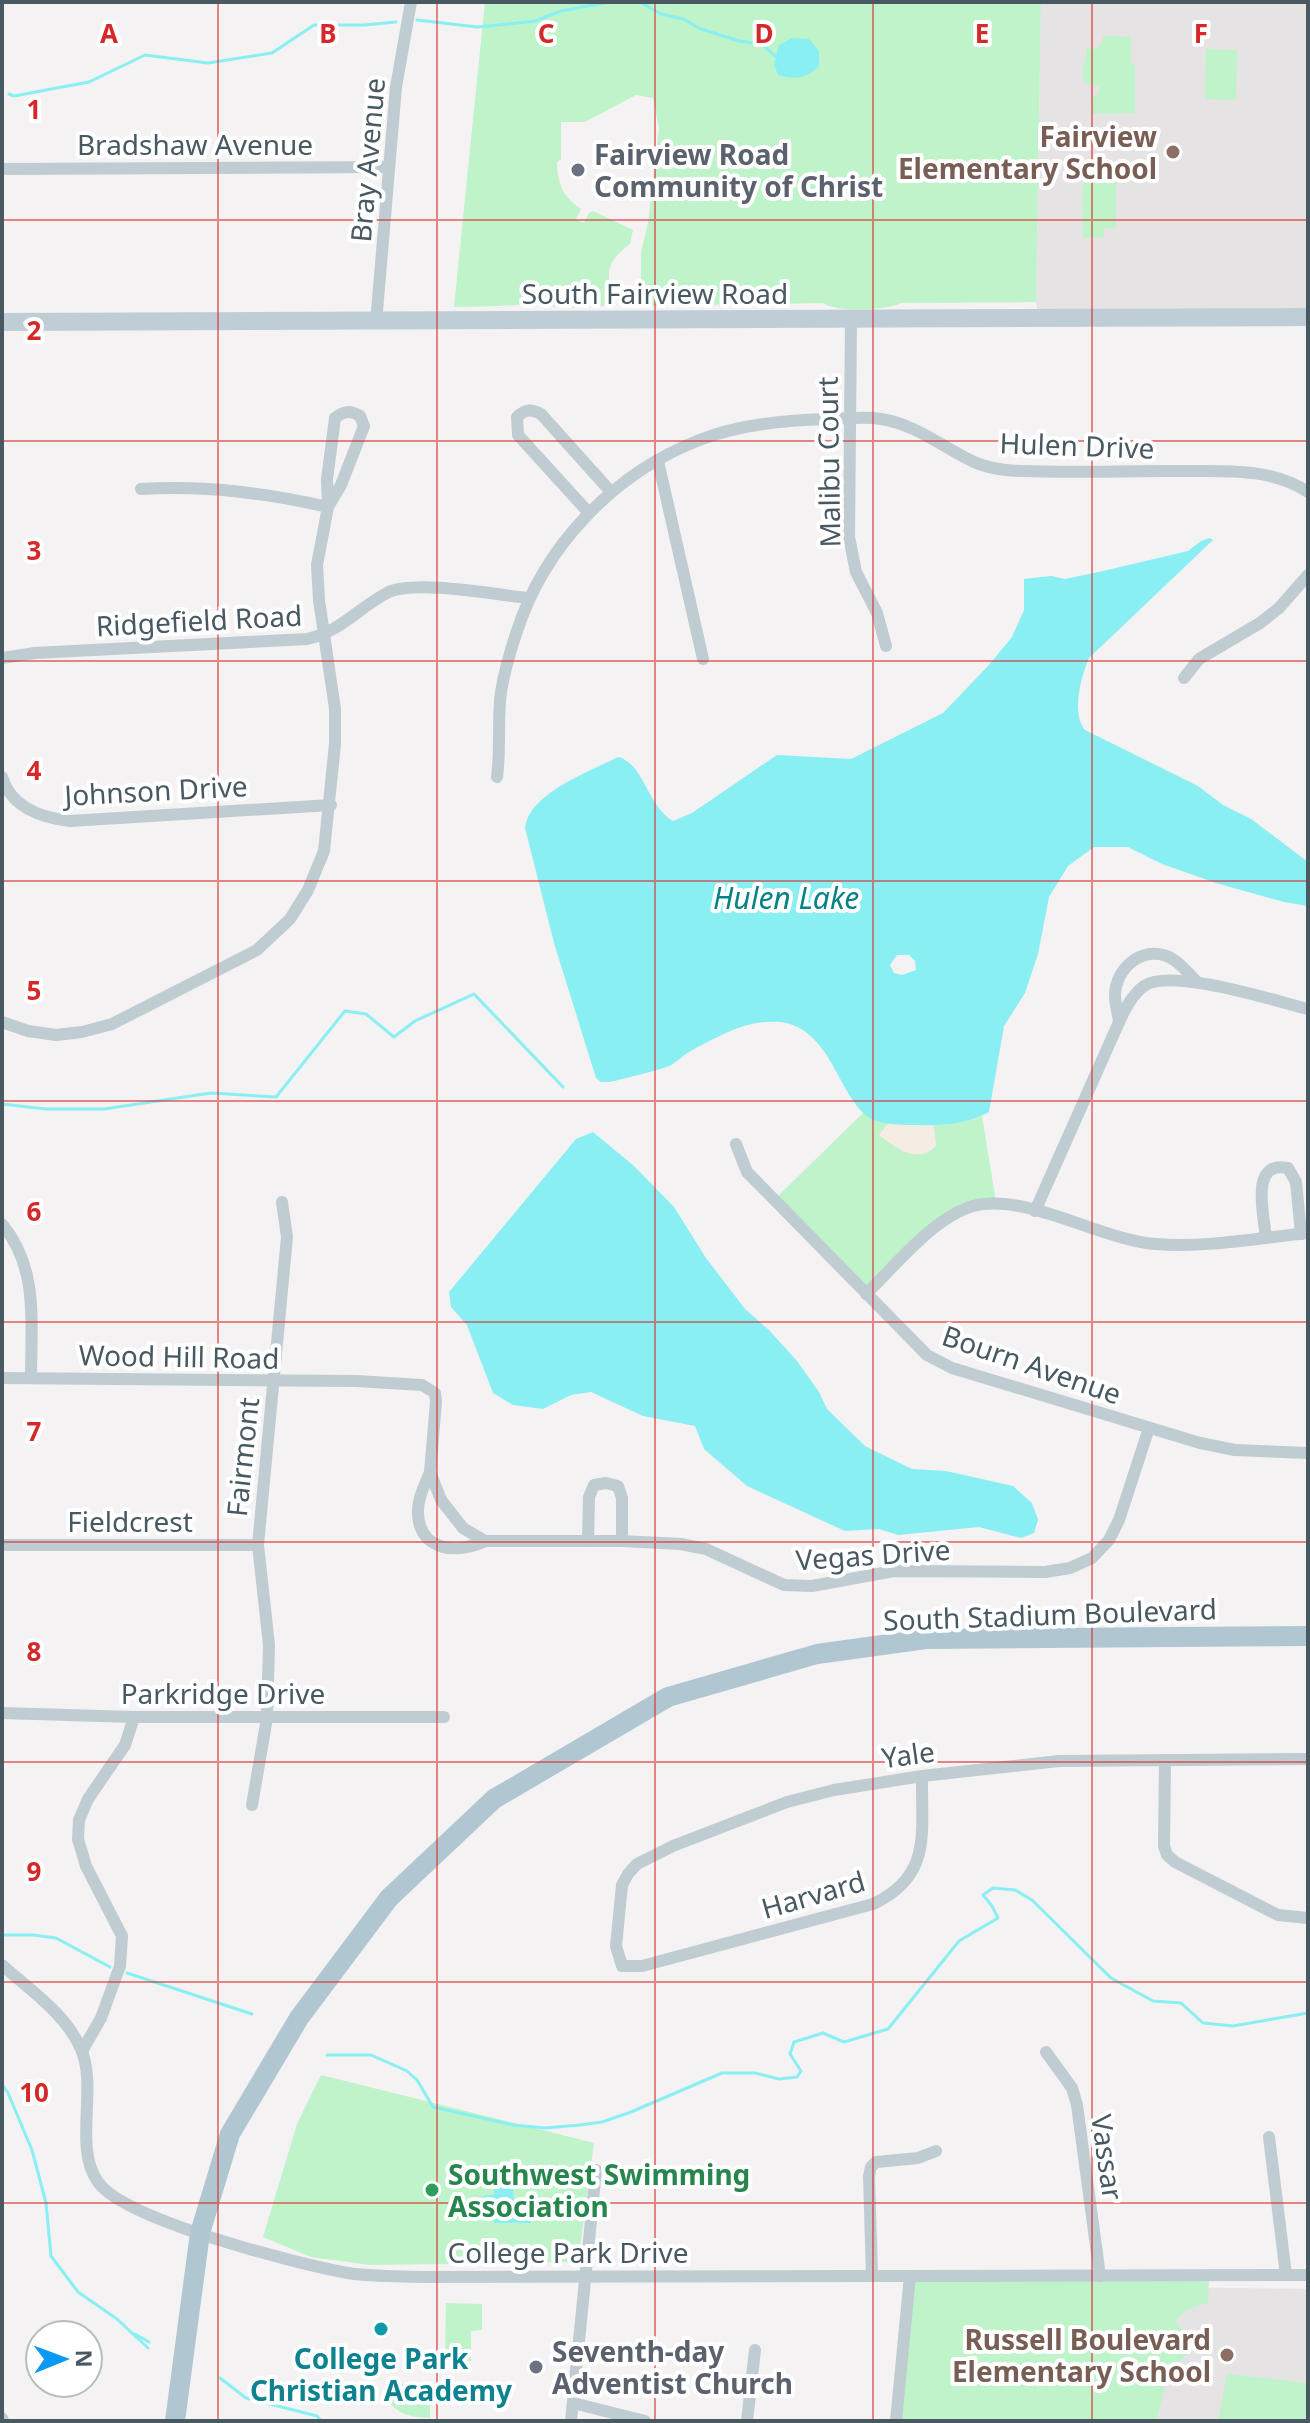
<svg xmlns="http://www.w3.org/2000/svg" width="1310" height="2423" font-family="'Noto Sans',sans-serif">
<rect width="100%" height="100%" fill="#f4f2f2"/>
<g fill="#e5e3e4">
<polygon points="1041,2 1308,2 1308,317 1039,318 1036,302"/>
<polygon points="1151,2287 1308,2289 1308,2421 1142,2421"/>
</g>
<g fill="#bff3ca">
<path d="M485,2H1041L1036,302L902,303C887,310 837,313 823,303L641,306V252L648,224L659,128L653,98L636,95L585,122H561V159L557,162C557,183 563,197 581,209L576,219L584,223L589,213L593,211L633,230L630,244C604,263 607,274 613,303C583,313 554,304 524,305C500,306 477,307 454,307Z"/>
<polygon points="1103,36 1131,37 1131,64 1135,65 1135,113 1092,114 1092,99 1098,93 1099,86 1085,83 1082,76 1087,48 1095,49 1103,43"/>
<polygon points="1206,49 1237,50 1236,100 1205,99"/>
<polygon points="1088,178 1116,178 1116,228 1104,228 1104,237 1083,238 1082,188"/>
<path d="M864,1112C883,1131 958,1128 982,1116L996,1202L954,1212L866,1293L775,1199Z"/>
<polygon points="321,2075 594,2143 578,2262 370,2265 311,2257 263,2237 297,2124"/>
<path d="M910,2276L1209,2277L1208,2303C1195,2307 1182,2309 1175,2322L1191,2339L1188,2354C1163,2373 1165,2393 1156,2421H896Z"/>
<polygon points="446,2303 482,2304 482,2330 471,2331 471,2361 445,2360"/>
<polygon points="1227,2374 1308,2383 1308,2421 1218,2421"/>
<path d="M404,2384L425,2385L430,2392V2418C408,2417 396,2414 384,2395L396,2385Z"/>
</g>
<path fill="#f5ece3" d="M889,1122L934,1126L936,1146C918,1165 895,1148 879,1135Z"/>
<g fill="#89eff3" fill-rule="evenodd">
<path d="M792,38L809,39L819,51V66C805,79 796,80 778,75L774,64L779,45Z"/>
<path d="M1210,538L1213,540L1089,658C1081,677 1071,713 1085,730L1198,786L1223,805L1251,819L1308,862V906L1284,902L1216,883L1162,864L1128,847H1094L1068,866L1049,897L1038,954L1025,993L1004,1026L989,1112C967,1124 943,1126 918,1125C904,1125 881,1125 870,1118C838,1098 832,1028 780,1022C747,1019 717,1037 689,1052C682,1056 676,1063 669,1066C650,1073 629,1077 610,1082H601L596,1078L554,943L525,828C529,793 589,772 618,757C644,763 647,806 673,821L692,813L777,755L851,759L943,713L988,666L1012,637L1024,610V579L1051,576L1065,579L1103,571L1188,551L1201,541ZM897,955H909L915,961L916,970L902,975L894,973L890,965Z"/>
<polygon points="593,1132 634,1166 674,1207 706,1258 745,1309 769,1330 797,1361 819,1392 827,1409 865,1446 912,1469 946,1471 1013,1486 1032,1503 1038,1520 1034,1533 1021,1538 979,1527 898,1535 879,1529 845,1531 747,1486 704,1449 695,1426 643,1416 591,1392 571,1395 543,1409 513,1405 493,1393 467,1325 451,1307 449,1292 576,1139"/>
<polygon points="494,2183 513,2183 514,2206 531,2206 531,2223 494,2223 494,2211 484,2210 484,2195 494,2195"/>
</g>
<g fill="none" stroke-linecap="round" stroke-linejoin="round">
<g stroke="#89eff3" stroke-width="3">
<polyline points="640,2 661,14 683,19 701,29 739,41 762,44 775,56"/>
<polyline points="417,20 477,27 508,24 535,21 561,11 610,2"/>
<polyline points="9,94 14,96 89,82 145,55 208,63 272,53 314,25 364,25 396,22"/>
<polyline points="2,1104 46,1109 104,1109 211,1093 276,1097 345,1011 366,1014 394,1037 415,1021 474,994 563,1087"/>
<polyline points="2,1935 33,1935 56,1938 110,1967"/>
<polyline points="127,1973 252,2014"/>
<polyline points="327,2055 371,2055 407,2071 417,2080 433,2107 513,2125 545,2128 580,2125 602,2122 631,2112 722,2073 755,2073 779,2079 797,2077 801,2071 790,2054 794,2042 823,2033 844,2042 888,2029 959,1941 998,1918 992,1906 983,1895 993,1888 1015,1890 1032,1900 1111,1978 1153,2001 1181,2003 1203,2023 1233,2026 1308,2013"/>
<polyline points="2,2084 8,2093 32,2150 46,2203 51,2256 78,2292 117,2319 148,2348"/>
<polyline points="135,2334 149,2342"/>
<polyline points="220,2378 246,2398 317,2416 321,2421"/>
</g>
<g stroke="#bfccd2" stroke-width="12">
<polyline points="2,169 389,167"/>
<polyline points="851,319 849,537 856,572 877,613 886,646"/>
<polyline points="376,323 396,87 411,2"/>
<polyline points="658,461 703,659"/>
<path d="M141,489C205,485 265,493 328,507"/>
<path d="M589,513L518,435L517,417C525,409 531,409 541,414L611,492"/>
<path d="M2,658L35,653L307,639C342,631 358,608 387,593C413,579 497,595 529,598"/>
<polyline points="1184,678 1199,659 1260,623 1279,608 1308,575"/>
<path d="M2,777C11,807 41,818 70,821L331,805"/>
<path d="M497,777C501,748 497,721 501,692C504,673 510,652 516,634C544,545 615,472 702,439C742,424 785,420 827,419C845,419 864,416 881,419C915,424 944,448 974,462C987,468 1007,471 1022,471C1070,473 1118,471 1167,471C1213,472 1268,465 1308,492"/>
<path d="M2,1022L28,1031L56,1035L82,1032L112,1024L257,950L290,919L308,890L324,851L335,744V709L319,600L317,565L328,507L327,479L335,418C344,411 350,410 360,416L364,426L341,485L328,507"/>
<path d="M1119,1022C1118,1013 1115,1004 1115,996C1115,966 1147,942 1174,960C1182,965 1190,975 1197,982"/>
<polyline points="736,1144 747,1172 927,1355 952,1368 1200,1443 1235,1450 1308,1453"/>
<path d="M1035,1211L1119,1022C1125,1009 1132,995 1144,986C1170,967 1275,1001 1308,1009"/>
<path d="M2,1224C39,1268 31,1324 31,1378"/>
<path d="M1266,1238C1264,1215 1249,1160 1288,1168L1296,1182L1301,1234"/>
<path d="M866,1294C895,1266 934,1217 973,1206C1026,1192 1100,1240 1156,1244C1206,1248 1258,1238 1308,1233"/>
<polyline points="2,1378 356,1381 422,1385 435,1393 436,1402 430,1472 441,1500 463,1528 485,1541 622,1541 681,1544 706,1549 784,1585 812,1586 894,1571 1045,1572 1070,1568 1092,1558 1109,1540 1119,1520 1149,1428"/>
<path d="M430,1472C425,1485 417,1499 418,1514C420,1552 458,1554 485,1541"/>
<polyline points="588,1541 589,1497 594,1485 606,1483 618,1486 622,1498 622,1541"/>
<polyline points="2,1545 258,1545"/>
<polyline points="2,1713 134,1717 444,1717"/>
<polyline points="1165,1760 1164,1846 1167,1855 1175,1862 1278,1915 1308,1918"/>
<path d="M922,1776C921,1832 933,1876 873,1904L642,1966H622L616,1946L622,1885L628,1874L637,1864L673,1846L787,1802L834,1790L922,1776L1059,1761L1308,1759"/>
<polyline points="252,1805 267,1718 269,1645 258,1545 287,1237 282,1202"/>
<path d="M2,1965C30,1990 66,2014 81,2049C98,2088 73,2147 98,2182C124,2220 298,2264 348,2273C373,2277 401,2276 427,2277L1308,2275"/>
<polyline points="82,2051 101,2018 120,1966 122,1936 86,1866 78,1839 79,1820 88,1799 125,1745 134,1717"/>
<polyline points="1046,2052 1072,2088 1077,2105 1100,2276"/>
<polyline points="1269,2137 1286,2275"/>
<polyline points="872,2275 869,2176 871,2167 876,2162 918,2158 936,2151"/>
<polyline points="573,2403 645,2421"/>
<polyline points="2,2418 3,2421"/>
<polyline points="571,2421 596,2170"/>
<polyline points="747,2421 755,2350"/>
<polyline points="896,2421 910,2276"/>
</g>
<polyline stroke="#bfced6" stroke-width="18" points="2,322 1308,317"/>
<polyline stroke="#b0c7d2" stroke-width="20" points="175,2421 200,2233 230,2134 299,2018 389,1898 494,1799 668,1697 817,1654 926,1639 1308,1636"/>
</g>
<path fill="none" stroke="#d62828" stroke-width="2" stroke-opacity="0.55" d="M218,2V2421M437,2V2421M655,2V2421M873,2V2421M1092,2V2421M2,220H1308M2,441H1308M2,661H1308M2,881H1308M2,1101H1308M2,1322H1308M2,1542H1308M2,1762H1308M2,1982H1308M2,2203H1308"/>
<g fill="#8d6e63" stroke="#fff" stroke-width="3">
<circle cx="1173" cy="152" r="8"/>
<circle cx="1227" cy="2355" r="8"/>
</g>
<g fill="#6b7280" stroke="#fff" stroke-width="3">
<circle cx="578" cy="170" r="8"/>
<circle cx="536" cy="2367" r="8"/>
</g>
<circle fill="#2e9e5b" stroke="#fff" stroke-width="3" cx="432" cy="2190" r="8"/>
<circle fill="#0f9aa8" stroke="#fff" stroke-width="3" cx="381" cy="2329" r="8"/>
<g text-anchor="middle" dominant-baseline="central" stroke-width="8" stroke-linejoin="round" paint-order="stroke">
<g font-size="28" font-weight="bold" fill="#785e54" stroke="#fff" text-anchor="end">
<text x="1157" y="136">Fairview<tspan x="1157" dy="32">Elementary School</tspan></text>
<text x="1211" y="2339">Russell Boulevard<tspan x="1211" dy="32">Elementary School</tspan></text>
</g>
<g font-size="28" fill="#485961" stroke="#fff">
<text x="195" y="144">Bradshaw Avenue</text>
<text transform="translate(367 160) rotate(-85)">Bray Avenue</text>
<text x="655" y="293">South Fairview Road</text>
<text transform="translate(1077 445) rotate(2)">Hulen Drive</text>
<text transform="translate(828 462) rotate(-91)">Malibu Court</text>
<text transform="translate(199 620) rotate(-3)">Ridgefield Road</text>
<text transform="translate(156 790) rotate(-3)">Johnson Drive</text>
<text transform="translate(179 1356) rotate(1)">Wood Hill Road</text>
<text transform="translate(1032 1364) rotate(19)">Bourn Avenue</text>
<text transform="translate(242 1457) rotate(-84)">Fairmont</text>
<text x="130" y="1521">Fieldcrest</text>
<text transform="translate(873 1554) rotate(-4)">Vegas Drive</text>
<text transform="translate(1050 1614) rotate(-2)">South Stadium Boulevard</text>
<text x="223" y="1693">Parkridge Drive</text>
<text transform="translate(908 1754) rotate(-8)">Yale</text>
<text transform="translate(813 1894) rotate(-16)">Harvard</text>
<text transform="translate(1108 2157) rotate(82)">Vassar</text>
<text x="568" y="2252">College Park Drive</text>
</g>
<g font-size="28" font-weight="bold" fill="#5b616d" stroke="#fff" text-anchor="start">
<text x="594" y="154">Fairview Road<tspan x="594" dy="32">Community of Christ</tspan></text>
<text x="552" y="2351">Seventh-day<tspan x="552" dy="32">Adventist Church</tspan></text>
</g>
<g font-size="28" font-weight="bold" fill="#27864d" stroke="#fff" text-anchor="start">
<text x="448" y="2174">Southwest Swimming<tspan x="448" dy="32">Association</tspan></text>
</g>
<g font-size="28" font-weight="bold" fill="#0d838f" stroke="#fff">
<text x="381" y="2358">College Park<tspan x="381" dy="32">Christian Academy</tspan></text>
</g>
<g font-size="30" font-style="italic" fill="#068287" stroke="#fff">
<text x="786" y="897">Hulen Lake</text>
</g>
</g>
<g font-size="26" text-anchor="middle" font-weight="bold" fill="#d62828" stroke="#fff" stroke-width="8" stroke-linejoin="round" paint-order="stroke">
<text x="109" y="43">A</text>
<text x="328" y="43">B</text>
<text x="546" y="43">C</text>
<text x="764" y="43">D</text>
<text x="982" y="43">E</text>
<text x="1201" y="43">F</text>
<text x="34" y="119">1</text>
<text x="34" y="340">2</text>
<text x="34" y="560">3</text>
<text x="34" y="780">4</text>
<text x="34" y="1000">5</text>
<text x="34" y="1221">6</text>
<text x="34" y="1441">7</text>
<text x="34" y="1661">8</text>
<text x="34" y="1881">9</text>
<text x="34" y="2102">10</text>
</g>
<rect width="1310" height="2423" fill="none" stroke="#485961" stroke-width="8"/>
<g transform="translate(64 2359) rotate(89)"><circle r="38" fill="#ffffff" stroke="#b6bdc0" stroke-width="2"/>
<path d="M0-6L14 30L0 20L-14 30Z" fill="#0c99f4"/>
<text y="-12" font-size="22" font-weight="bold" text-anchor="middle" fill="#485961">N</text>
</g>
</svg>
